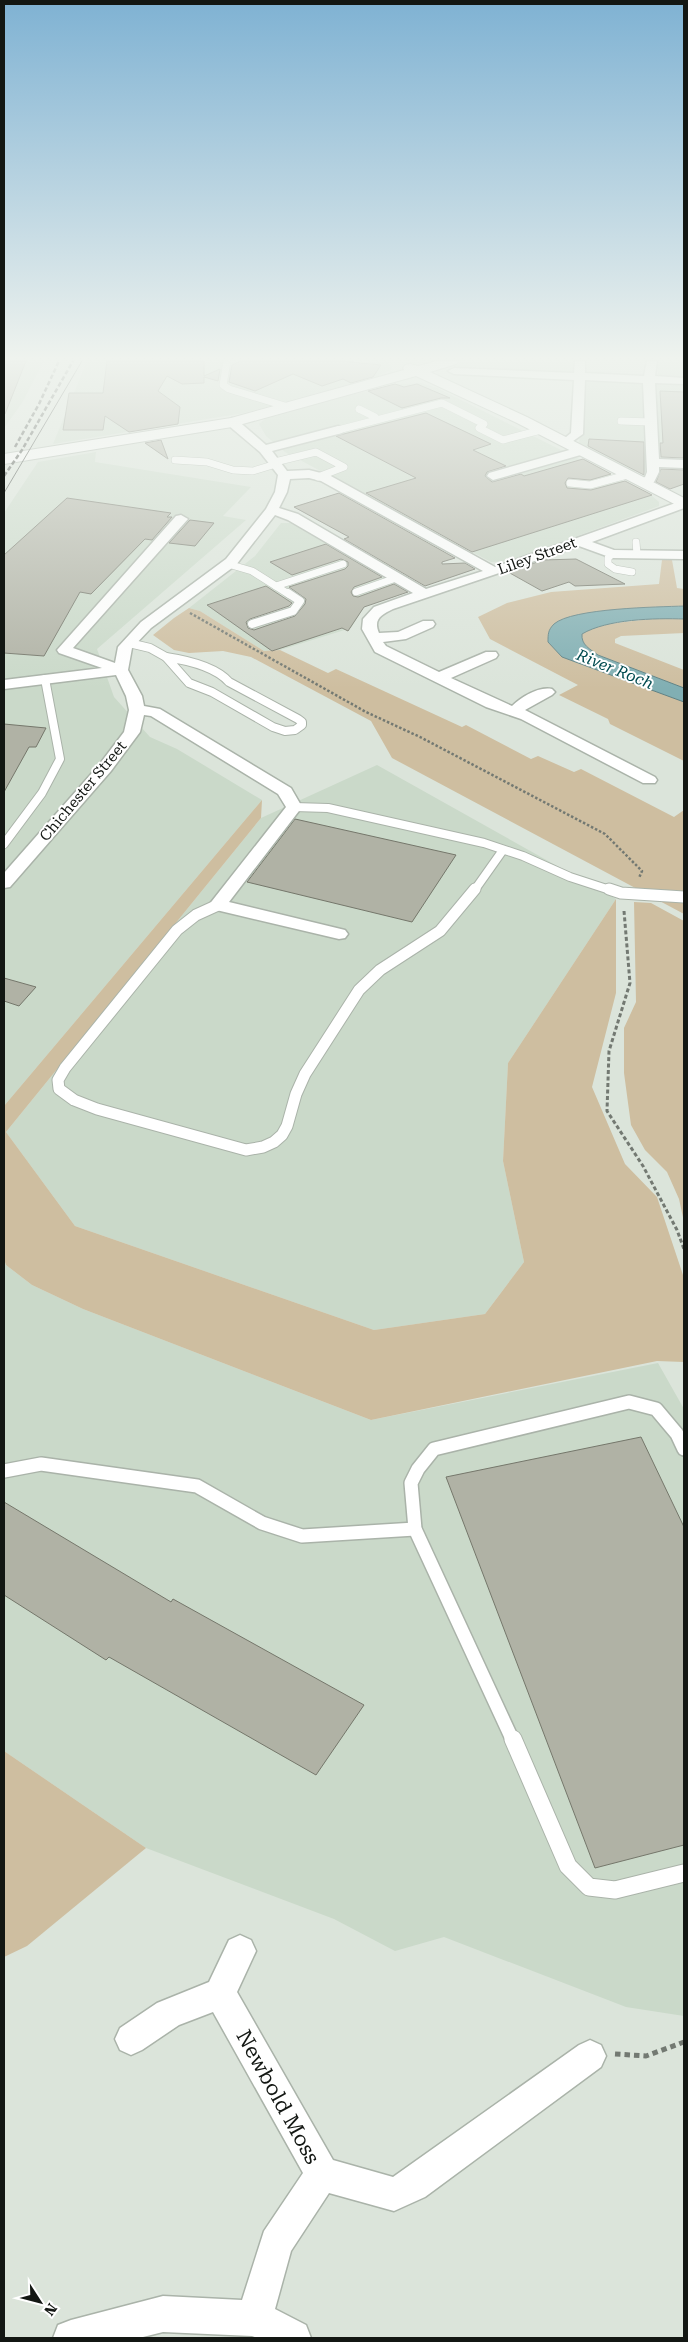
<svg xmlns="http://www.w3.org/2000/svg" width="688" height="2342" font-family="'Roboto Serif',serif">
<rect width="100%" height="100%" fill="#dbe4da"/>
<g fill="#cad9c9">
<polygon points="4,361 44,361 22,403 4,428"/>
<polygon points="87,361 387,361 392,367 391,370 375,377 244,413 53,444"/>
<polygon points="467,361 575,361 575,373 448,366"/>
<polygon points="658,361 684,361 684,465 659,465 660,473 632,471 579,446 583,379 658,381"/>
<polygon points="421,383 437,388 651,495 659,502 659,506 509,561 491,562 285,452 266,436 259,424 267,417 317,403 398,384"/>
<polygon points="96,452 95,462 251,487 223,516 246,520 97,649 114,697 150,737 177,749 262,800 4,1106 4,513 38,462"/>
<polygon points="281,523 293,523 410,591 364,607 351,628 280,650 264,651 200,611 189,608 255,556"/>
<polygon points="377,765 616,899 508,1063 503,1161 524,1262 485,1314 374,1330 75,1226 6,1132 261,818"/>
<polygon points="4,1259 6,1265 32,1285 83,1309 371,1420 658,1363 684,1409 684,2016 626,2007 444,1937 395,1951 334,1919 146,1848 4,1751"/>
</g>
<g fill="#cebea0">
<polygon points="662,560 672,560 677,588 684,589 684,606 631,609 548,641 562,657 684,702 684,761 610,724 608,719 559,695 578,685 490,639 478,617 507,603 551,592 659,584"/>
<polygon points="189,608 200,611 264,651 280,650 328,673 336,669 462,727 466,725 531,759 538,756 574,772 581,769 674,817 684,810 684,914 392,758 371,721 251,657 223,651 189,653 174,650 153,635 174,618"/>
<path d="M659,618L684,619V633L621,636L615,639V643L684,670V688L598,655C590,649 581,645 582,634C603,621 634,622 659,618Z"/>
<polygon points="262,800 261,818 6,1132 75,1226 374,1330 485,1314 524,1262 503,1161 508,1063 616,899 616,993 592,1087 625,1164 657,1197 684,1278 684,1362 657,1361 371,1420 83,1309 32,1285 6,1265 4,1259 4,1106"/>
<polygon points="634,902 651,903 684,921 684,1222 679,1199 667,1172 645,1150 631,1125 624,1073 624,1028 636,1002"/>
<polygon points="4,1751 146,1848 27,1946 4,1957"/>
</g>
<path fill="#81afb3" stroke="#608183" d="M684,606V619C655,618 607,619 582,634C581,645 590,649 598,655L684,688V702L562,657L548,642C548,634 548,630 554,624C572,608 658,607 684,606Z"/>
<g fill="#b0b2a5" stroke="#75776b">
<polygon points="4,361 26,361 5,414 4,414"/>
<polygon points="107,361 204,361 204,376 220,369 218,381 204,377 204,383 182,384 167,376 158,391 180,407 178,424 129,432 105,416 103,430 63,430 69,393 103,393"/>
<polygon points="241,361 341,361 381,365 373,377 351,383 343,379 322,386 293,374 255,391 229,382 232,365"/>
<polygon points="395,384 404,387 417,384 450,398 441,398 402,408 368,391"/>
<polygon points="660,391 684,392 684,458 661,457 660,443 663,443"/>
<polygon points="426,413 491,444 473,450 506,466 487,472 485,476 492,482 521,474 524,476 583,459 611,474 590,480 568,478 565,483 567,488 591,490 625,481 652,495 472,552 366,493 416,478 336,436"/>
<polygon points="589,439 644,442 644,475 588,446"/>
<polygon points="161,440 168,459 145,443"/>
<polygon points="661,469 684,470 684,484 670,489 656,482"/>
<polygon points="339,493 455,558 442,562 442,564 465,563 475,569 425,586 344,539 349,537 294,507"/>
<polygon points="67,498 171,513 167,517 172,517 152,540 145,539 91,594 80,592 44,656 4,653 4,555"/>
<polygon points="190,520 214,523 195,546 169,543"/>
<polygon points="326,544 382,577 354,587 351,592 353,596 358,597 394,584 408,592 364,607 348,631 342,628 272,651 207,605 266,586 292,603 289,606 250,619 246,622 248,628 254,630 295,616 305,604 306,599 289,587 345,569 348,566 348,562 341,559 292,575 270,562"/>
<polygon points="576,559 625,584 575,586 569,582 542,591 508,572 543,560"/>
<polygon points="4,724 46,728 36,747 29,747 4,792"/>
<polygon points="295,819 456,855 412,922 247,882"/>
<polygon points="4,978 36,987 19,1006 4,1001"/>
<polygon points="641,1437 684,1527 684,1845 595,1868 446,1477"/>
<polygon points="4,1502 171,1602 173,1599 364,1705 316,1775 109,1657 106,1660 4,1595"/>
</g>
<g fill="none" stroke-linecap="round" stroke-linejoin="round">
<g stroke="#aab3a9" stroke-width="8">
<g id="lane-far4">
<polyline points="227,361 223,385 229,389 288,407"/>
<polyline points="359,409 375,417"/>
<polyline points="621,421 651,422"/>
<polyline points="338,430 442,403 484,424 479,428 503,440 541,430"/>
<polyline points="175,460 207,462 233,470 253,471 276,464"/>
<polyline points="275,462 316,452 344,467 318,477"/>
<polyline points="570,483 590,485 627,475"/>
<polyline points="636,542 637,554"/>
<polyline points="612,554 608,558 608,564 615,569 632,572"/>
<polyline points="228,564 252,571 290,595"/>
<polyline points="276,586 343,564"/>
<polyline points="356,592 396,578"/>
</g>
</g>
<g stroke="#aab3a9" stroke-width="10">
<g id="lane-far3">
<polyline points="252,624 293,611 300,601 288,593"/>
<polyline points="129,643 150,648 166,657"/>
<path d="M166,657C186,660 215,666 229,682L298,719L302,722V725L295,730L285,731L273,727L212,692L189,683Z"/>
<polyline points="294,807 328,808 484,843 523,856 570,877 613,891"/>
<polyline points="4,844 42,793 60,759 45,679"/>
<polyline points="474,891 503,850"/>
</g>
</g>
<g stroke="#aab3a9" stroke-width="13">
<g id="lane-far2">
<polyline points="609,889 621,893 684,897"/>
<polyline points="218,905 196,915 177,930 65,1068 58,1080 59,1089 74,1100 97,1109 246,1150 263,1147 274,1142 282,1135 287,1126 296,1094 305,1074 359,990 380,970 440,931 475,889"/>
</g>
</g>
<g stroke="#aab3a9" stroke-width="16">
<g id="lane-far1">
<polyline points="4,1471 41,1464 197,1486 262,1523 302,1536 415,1529"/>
<polyline points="513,1741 415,1529 411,1483 418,1469 434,1449 629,1402 656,1409 677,1434 684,1449"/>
</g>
</g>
<g stroke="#aab3a9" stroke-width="19">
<polyline id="lane" points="513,1739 568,1866 589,1887 615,1890 684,1873"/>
</g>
<g stroke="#aab3a9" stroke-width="3">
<g id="street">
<polygon points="575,361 585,361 585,373 644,376 647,361 657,361 655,376 684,378 684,384 655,383 659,459 684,460 684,468 659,467 659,472 654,482 642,486 636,482 645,477 647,472 643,383 585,380 583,434 566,446 560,442 571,433 574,380 454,374 448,371 454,368 574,373"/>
<path d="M232,418L236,419L266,445L338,426L342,427L344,430L342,433L272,451L287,471L309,470L329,475L495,567L684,500V508L592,542L614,550L684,551V559L612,558L579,546L393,609C381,615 373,619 379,633L398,632L423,621H433L435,624L433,627L406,639L383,642L386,646L439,672L486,652H496L498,655L496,658L451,678L512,706C521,697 539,686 552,689L555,692L552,695L525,710L655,777L657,780L655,783H643L521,719L486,707L375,652L362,629L363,619L374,607L413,593L288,520L275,515L236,565L151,628L132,648L128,670L142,696L144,706L160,709L291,788L302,807L229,902L345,930L348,934L345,938L339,939L212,909L209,905L212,901L286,807L278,794L151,716L144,715L140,732L111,771L10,887L4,888V873L99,765L124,732L129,710L126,696L116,675L4,689V680L102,668L59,653L57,650L176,516L181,515L188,519L73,648L115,663L118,647L141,622L226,559L266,509L275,492L278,475L260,452L228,425L226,422ZM309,478L321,481L483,571L426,589L298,514L279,508L287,492L290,479Z"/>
<polygon points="580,447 586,451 584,454 493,480 487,476 489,473"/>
<polygon points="240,1935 251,1940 256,1951 237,1992 333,2160 393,2177 579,2045 590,2040 601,2045 606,2056 601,2067 425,2197 394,2211 329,2193 291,2251 275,2309 306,2325 311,2338 257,2338 252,2336 163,2332 139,2338 53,2338 58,2325 71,2320 163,2296 242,2300 264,2231 303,2173 213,2012 179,2025 142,2050 131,2055 120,2050 115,2039 120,2028 157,2003 209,1982 229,1940"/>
</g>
</g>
<g stroke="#aab3a9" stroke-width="2">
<polygon id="primary" points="437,361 458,361 456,364 430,372 527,417 684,498 684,509 517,423 416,376 232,427 4,464 4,454 231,418 404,370 403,368 405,365 410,364 418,366"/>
</g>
<polyline stroke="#737972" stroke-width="2.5" stroke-dasharray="2.5 2" stroke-linecap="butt" points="190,613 366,712 420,737 605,834 642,871 639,878"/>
<polyline stroke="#737972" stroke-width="3" stroke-dasharray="4 2.5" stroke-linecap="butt" points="624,911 630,983 609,1051 607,1111 643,1166 677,1230 684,1249"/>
<polyline stroke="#737972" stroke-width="5" stroke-dasharray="5.5 4" stroke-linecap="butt" points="615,2054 646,2056 684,2042"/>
<use href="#lane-far4" stroke="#fff" stroke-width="7"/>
<use href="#lane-far3" stroke="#fff" stroke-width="8"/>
<use href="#lane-far2" stroke="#fff" stroke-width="11"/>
<use href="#lane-far1" stroke="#fff" stroke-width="13"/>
<use href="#lane" stroke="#fff" stroke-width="17"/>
<use href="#street" fill="#fff" fill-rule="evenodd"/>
<use href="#primary" fill="#fff" fill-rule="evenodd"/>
<polyline stroke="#353a35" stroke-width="1" points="4,493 82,361"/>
<g stroke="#353a35" stroke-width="2.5" stroke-dasharray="4.5 2.5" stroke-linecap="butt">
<polyline points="15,447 39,404 59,361"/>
<polyline points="4,476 22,450 73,361"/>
</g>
</g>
<linearGradient id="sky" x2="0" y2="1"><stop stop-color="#7fb2d3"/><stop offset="0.52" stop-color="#eff3ee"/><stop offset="1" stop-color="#eff3ee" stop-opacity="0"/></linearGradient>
<rect width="688" height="689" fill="url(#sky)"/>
<g text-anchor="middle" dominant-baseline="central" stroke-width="4" stroke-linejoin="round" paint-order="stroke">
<g font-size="15" fill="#131713" stroke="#fff">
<text transform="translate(537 556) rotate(-20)">Liley Street</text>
<text transform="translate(83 791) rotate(-50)">Chichester Street</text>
</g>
<g font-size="16" font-style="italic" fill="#014b50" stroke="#fff">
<text transform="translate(615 669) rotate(22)">River Roch</text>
</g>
<g font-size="21" fill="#131713" stroke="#fff">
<text transform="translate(278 2097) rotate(61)">Newbold Moss</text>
</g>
</g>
<rect width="688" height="2342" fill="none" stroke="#131713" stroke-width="10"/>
<g transform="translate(40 2302) rotate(126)" stroke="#ffffff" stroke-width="4" paint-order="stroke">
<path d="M0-4L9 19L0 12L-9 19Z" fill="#131713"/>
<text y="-8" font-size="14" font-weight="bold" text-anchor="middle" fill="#131713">N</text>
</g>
</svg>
